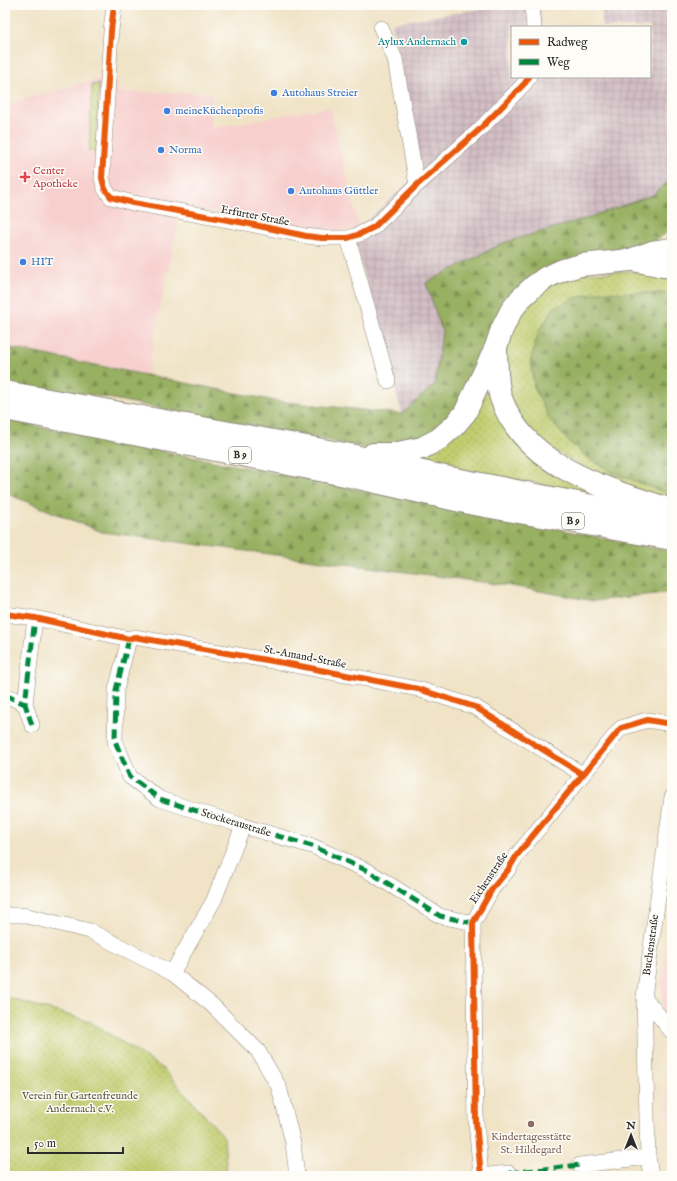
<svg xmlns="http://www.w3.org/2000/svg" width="677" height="1181" font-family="'IM FELL English',serif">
<defs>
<pattern id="industrial-grid" width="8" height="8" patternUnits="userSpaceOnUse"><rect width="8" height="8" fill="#d2bec4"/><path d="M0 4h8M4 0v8" fill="none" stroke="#b4a3a9"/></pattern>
<pattern id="grass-dots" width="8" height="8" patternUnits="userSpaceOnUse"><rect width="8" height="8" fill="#c0cd6f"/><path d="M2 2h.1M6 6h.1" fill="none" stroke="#a5b060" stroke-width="1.8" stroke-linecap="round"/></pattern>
<pattern id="forest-firs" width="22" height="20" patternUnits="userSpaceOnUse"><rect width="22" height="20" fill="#98b062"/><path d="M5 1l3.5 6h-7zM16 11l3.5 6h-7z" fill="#7c8f51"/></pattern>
</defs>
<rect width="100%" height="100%" fill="#fdfcf7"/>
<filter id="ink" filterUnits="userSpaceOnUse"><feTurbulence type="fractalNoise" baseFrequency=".025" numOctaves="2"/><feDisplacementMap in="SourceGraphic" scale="8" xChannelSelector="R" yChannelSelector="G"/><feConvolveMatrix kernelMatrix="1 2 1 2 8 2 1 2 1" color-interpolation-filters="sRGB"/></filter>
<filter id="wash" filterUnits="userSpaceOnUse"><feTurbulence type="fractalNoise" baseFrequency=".012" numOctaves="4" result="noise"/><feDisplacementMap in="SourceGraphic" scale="16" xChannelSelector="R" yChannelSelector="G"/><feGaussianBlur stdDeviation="0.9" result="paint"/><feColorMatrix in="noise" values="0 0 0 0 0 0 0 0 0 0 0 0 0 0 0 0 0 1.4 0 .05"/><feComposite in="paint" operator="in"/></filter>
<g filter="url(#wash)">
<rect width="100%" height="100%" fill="#f0e3c6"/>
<g fill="#f7d0ce">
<polygon points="117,74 118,92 212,93 211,128 330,107 359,228 329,233 183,206 177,226 147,375 5,346 5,104"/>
<polygon points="672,897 672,1176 670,1155 662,986"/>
</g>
<polygon fill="url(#industrial-grid)" points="505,5 540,5 541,27 512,27 512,77 650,77 650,27 602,27 602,5 672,5 672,178 653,195 584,219 427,283 442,331 435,384 402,414 355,242 359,228 419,173 392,23"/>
<g fill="url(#grass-dots)" stroke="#767c4d">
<polygon points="99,84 96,152 89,151 92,85"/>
<polygon points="641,271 662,274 672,278 672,295 660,293 531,359 534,387 549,418 614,473 672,495 672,503 623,489 530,437 502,380 507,334 535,295 556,282 582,273"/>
<polygon points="488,373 500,410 603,496 412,460"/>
<polygon points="5,997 89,1021 162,1068 224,1137 227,1176 5,1176"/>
</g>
<g fill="url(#forest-firs)" stroke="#626e46">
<polygon points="672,178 672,229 648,246 536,276 460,408 425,441 367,448 87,394 35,390 5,385 5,347 276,401 402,414 435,384 442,331 426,283 503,243 584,219 653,195"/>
<polygon points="598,292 660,293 672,295 672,495 614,473 588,458 568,441 549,418 534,387 531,359 539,331 554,308 575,298"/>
<polygon points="5,420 663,550 672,553 672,592 594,601 512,586 102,532 5,493"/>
</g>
</g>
<g filter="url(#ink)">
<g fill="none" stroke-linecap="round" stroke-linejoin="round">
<g stroke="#8e8778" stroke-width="16">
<g id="minor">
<polyline points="114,5 111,31 102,178 105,189 111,197 133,203 245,223 306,236 322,238 348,238 360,234 374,227 417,185 479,130 525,83 529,77"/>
<polyline points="532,5 534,27"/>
<polyline points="381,28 395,59 417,185"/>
<polyline points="348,238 388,381"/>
<polyline points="5,614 35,618 129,639 134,637 284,663 418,689 475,707 582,774"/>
<polyline points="129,639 116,690 115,741 130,777 160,799 243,826 312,846 368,871 440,916 473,923"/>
<polyline points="5,695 25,704"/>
<polyline points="32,725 25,704 35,618"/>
<polyline points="5,915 23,915 90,931 172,973 212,1005 258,1051 279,1087 293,1143 297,1176"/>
<polyline points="172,973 214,900 243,826"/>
<polyline points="644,997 672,1032"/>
<polyline points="580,1165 648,1157"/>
<polyline points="479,1176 509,1173"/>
<polyline points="481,1176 476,1122 473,923 492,889 508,870 517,855 621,728 647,720 672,724"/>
<polyline points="651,1176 648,1157 644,997 672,797"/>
</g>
</g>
<g stroke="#8e8778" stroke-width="24">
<g id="trunk">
<polyline points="633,260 663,266 672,266"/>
<path d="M496,350C497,366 496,383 501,398C525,467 607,489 669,509"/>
<polyline points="5,392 350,455 440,476 649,517 672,520"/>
<polyline points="5,409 345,475 474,504 672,539"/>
<polyline points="373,454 393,454 422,448 439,439 454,426 465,413 496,347 502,329 511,311 521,298 533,287 547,277 563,270 581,265 630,260 652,252 672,249"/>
</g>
</g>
<use href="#minor" stroke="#fff" stroke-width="15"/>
<use href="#trunk" stroke="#fff" stroke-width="22"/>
<g stroke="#00873e" stroke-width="5" stroke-dasharray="10 5" stroke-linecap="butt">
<polyline points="129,639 116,690 115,741 130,777 160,799 243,826 312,846 368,871 440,916 473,923"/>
<polyline points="5,695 25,704"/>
<polyline points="32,725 25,704 35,618"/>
<polyline points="509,1173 580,1165"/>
</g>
<g stroke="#fdfcf7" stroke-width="8">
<g id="cycleway">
<polyline points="114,5 111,31 102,178 105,189 111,197 133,203 245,223 306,236 322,238 348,238 360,234 374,227 417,185 479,130 525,83 529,77"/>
<polyline points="5,614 35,618 129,639 134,637 284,663 418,689 475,707 582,774"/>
<polyline points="481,1176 476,1122 473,923 492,889 508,870 517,855 621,728 647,720 672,724"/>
</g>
</g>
<use href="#cycleway" stroke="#e8590c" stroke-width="6"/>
</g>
</g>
<circle fill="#0f9aa8" stroke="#fdfcf7" stroke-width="1.5" cx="464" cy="42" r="4"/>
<g fill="#3f7fe0" stroke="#fdfcf7" stroke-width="1.5">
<circle cx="274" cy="93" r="4"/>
<circle cx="167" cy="111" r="4"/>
<circle cx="161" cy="150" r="4"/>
<circle cx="291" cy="191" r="4"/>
<circle cx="23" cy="262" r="4"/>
</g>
<path fill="#e0444e" stroke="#fdfcf7" stroke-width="1.5" d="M23 171h4v4h4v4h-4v4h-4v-4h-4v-4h4z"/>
<circle fill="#8d6e63" stroke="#fdfcf7" stroke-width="1.5" cx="531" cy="1124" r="4"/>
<g text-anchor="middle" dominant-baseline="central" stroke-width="3" stroke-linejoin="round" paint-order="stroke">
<g fill="#fdfcf7" stroke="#6a6a68" stroke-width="1">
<rect x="229" y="447" width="22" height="16" rx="3"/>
<rect x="562" y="513" width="22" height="16" rx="3"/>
</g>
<g font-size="10" font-weight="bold" fill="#2b2b2b">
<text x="240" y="455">B 9</text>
<text x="573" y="521">B 9</text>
</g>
<g font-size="11" fill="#0d838f" stroke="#fdfcf7" text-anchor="end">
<text x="456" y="42">Aylux Andernach</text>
</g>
<g font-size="11" fill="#366cbe" stroke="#fdfcf7" text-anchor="start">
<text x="282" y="93">Autohaus Streier</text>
<text x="175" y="111">meineKüchenprofis</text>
<text x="169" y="150">Norma</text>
<text x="299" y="191">Autohaus Güttler</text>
<text x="31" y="262">HIT</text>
</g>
<g font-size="11" fill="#be3a42" stroke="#fdfcf7" text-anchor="start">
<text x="33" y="171">Center<tspan x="33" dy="13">Apotheke</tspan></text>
</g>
<g font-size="11" fill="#2b2b2b" stroke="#fdfcf7">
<text transform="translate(255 216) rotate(11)">Erfurter Straße</text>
<text transform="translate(305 657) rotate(11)">St.-Amand-Straße</text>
<text transform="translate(236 823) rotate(17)">Stockeraustraße</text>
<text transform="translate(489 878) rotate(-56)">Eichenstraße</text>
<text transform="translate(651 945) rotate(-82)">Buchenstraße</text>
</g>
<g font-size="11" fill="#585c3f" stroke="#fdfcf7">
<text x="80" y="1096">Verein für Gartenfreunde<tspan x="80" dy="13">Andernach e.V.</tspan></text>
</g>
<g font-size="11" fill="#785e54" stroke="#fdfcf7">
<text x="531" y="1137">Kindertagesstätte<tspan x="531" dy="13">St. Hildegard</tspan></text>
</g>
</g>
<rect width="677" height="1181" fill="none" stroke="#fdfcf7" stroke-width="20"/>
<rect x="511" y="26" width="140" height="52" fill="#fdfcf7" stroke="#a9a8a5"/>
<rect x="519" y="39" width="20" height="6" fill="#e8590c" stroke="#a9a8a5"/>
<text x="547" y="46" font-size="12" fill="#2b2b2b">Radweg</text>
<rect x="519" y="59" width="20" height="6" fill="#00873e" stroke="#a9a8a5"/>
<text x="547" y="66" font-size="12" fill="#2b2b2b">Weg</text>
<g transform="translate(631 1135)" stroke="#fdfcf7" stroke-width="3" paint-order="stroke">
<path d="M0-3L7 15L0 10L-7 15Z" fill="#2b2b2b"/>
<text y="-6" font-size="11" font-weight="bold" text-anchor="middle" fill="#2b2b2b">N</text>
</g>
<path d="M28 1147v6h95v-6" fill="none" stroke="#2b2b2b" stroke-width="2"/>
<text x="34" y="1147" font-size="12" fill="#2b2b2b" stroke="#fdfcf7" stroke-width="3" paint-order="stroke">50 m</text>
</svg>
